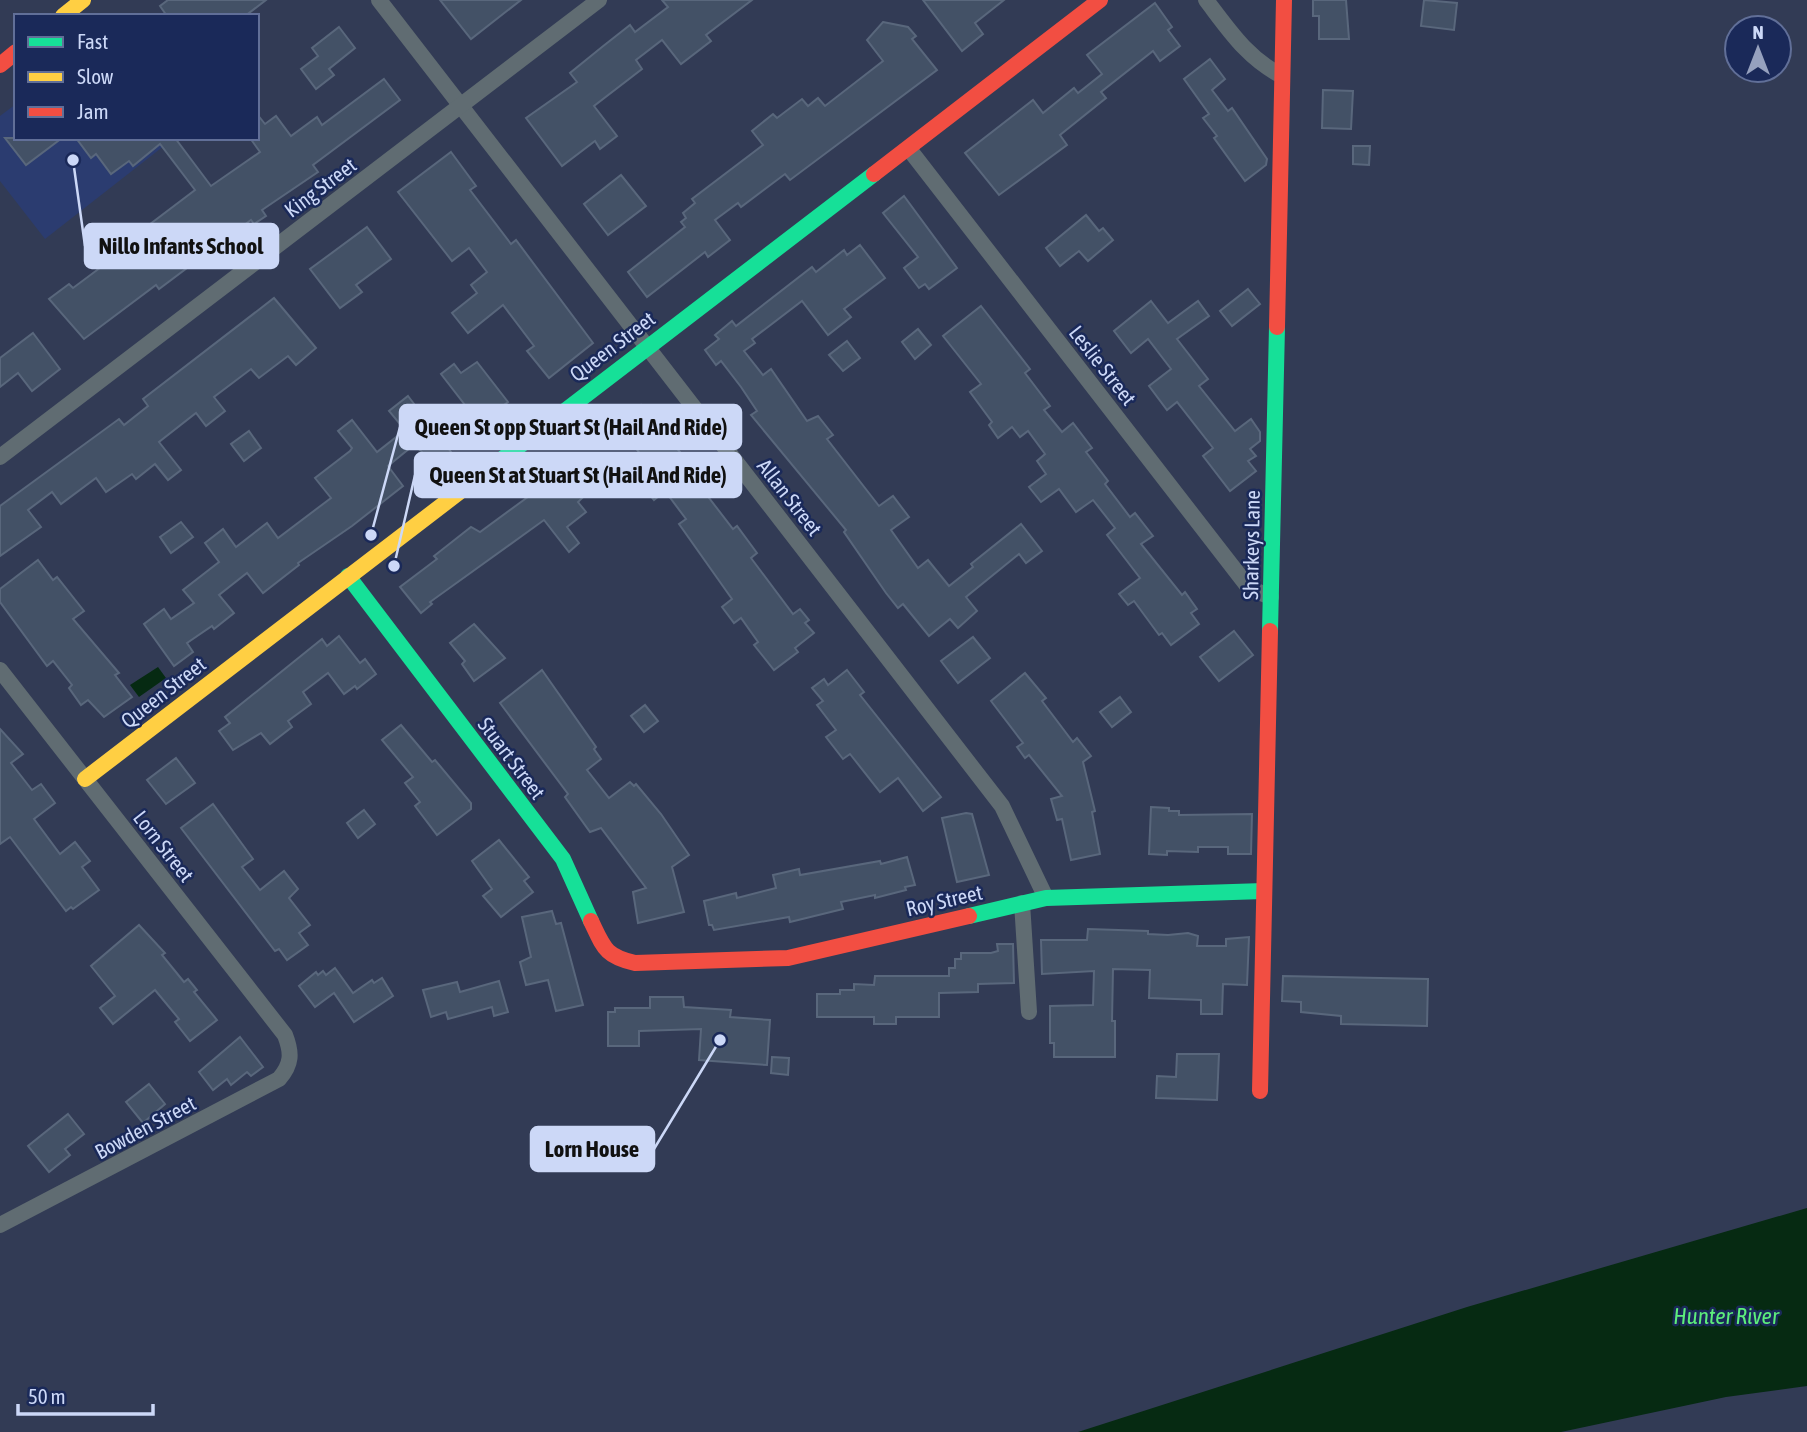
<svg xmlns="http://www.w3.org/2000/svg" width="1807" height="1432" font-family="'Asap Condensed',sans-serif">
<rect width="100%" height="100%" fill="#323b55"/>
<polygon fill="#2b3c70" points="16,104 16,138 174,138 45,239 0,181 0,116"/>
<g fill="#062a12">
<polygon points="158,667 166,678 139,697 130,685"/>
<polygon points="1807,1208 1807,1386 1726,1397 1561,1432 1078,1432 1467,1307"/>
</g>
<g fill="#435166" stroke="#59677c" stroke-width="2">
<polygon points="168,0 266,0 245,16 167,16 160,6"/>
<polygon points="440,0 521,0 471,39"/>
<polygon points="662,0 752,0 706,35 711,41 681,64 662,40 636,60 642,69 594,106 617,136 600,149 595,141 562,166 526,118 577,82 570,73 602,47 630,25 635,32 668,7"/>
<polygon points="923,0 1004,0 975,23 983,34 962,51"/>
<polygon points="1313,0 1346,0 1349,39 1319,39 1319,16 1313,16"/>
<polygon points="1424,0 1457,3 1454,30 1421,26"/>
<polygon points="1155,3 1172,27 1168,30 1180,46 1160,61 1153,51 1101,92 1106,98 1060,135 1067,145 999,195 965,153 1033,100 1043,113 1074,88 1078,93 1102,74 1087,55"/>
<polygon points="883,22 908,27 916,36 912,39 937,70 790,180 785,174 741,207 738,203 715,220 730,240 708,257 705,252 647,297 628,272 685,227 681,222 686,218 683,213 695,203 692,199 763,145 752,131 773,114 777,118 802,99 808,106 818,98 825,106 883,61 867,40"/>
<polygon points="339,27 355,48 329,69 334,75 316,89 301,69 318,56 312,48"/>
<polygon points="1210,59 1225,79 1212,90 1228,111 1232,108 1267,159 1266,165 1245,181 1214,138 1217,136 1203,118 1209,114 1184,79"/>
<polygon points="384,79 400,100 313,165 318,172 262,210 266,216 254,224 251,220 159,289 156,285 84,339 49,299 69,284 73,288 136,241 133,237 195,190 160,144 133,166 129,161 111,174 96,154 91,158 76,138 175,138 211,186 260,152 250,138 257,138 257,114 265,124 276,116 291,136 317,117 322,125"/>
<polygon points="1323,90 1353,91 1351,129 1322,128"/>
<polygon points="5,138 62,138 26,165"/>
<polygon points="1353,146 1370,146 1369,165 1353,164"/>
<polygon points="451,152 476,186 470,190 511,244 516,240 593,343 549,378 527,351 534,346 503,305 468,333 452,313 477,293 471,285 487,272 469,248 452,261 398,192"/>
<polygon points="621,175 646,206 608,235 584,204"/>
<polygon points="904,196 957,268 929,289 925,284 919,288 904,268 918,257 883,213"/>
<polygon points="1086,215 1099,231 1103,228 1113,240 1088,261 1079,251 1060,266 1046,248"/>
<polygon points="367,227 391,259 356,285 362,292 340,308 310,269"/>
<polygon points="860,245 885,278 844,309 851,317 828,335 802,301 752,339 755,343 744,351 763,375 771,369 807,421 818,416 833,435 827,439 879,506 893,496 909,517 891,530 918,568 928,560 949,586 973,567 971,564 1021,524 1042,551 1026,563 1019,554 966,597 977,611 958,628 950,619 929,636 903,604 898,608 886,593 844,532 846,530 751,415 757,411 741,387 721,361 716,365 705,350 719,339 715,335 732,321 736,326 812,267 816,272 844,250 847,255"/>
<polygon points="1248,289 1260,304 1232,326 1220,311"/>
<polygon points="274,298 316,348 296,365 288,356 259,378 251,369 214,397 225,411 206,426 196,413 159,442 181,470 168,480 155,464 136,479 132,474 106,492 96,478 61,504 52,492 28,510 41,527 0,556 0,506 119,419 124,425 148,406 143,399"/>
<polygon points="1151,301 1168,323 1198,301 1209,316 1177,339 1208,379 1199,386 1235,431 1251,419 1260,432 1260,441 1250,449 1256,456 1248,461 1256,471 1230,491 1203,456 1213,448 1177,402 1167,410 1149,386 1171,369 1148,339 1131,353 1114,331"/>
<polygon points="981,306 1030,369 1025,373 1050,406 1044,410 1062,432 1073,423 1092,448 1086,452 1108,481 1105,484 1130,517 1135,513 1153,536 1141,544 1182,595 1185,592 1197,609 1191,613 1199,624 1171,645 1162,633 1159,635 1134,601 1128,605 1119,594 1140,578 1107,535 1115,528 1093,500 1076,512 1059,489 1041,502 1029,487 1046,474 1037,461 1045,454 1028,431 1020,437 1012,427 998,438 989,425 992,422 970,392 981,384 943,336"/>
<polygon points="918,329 931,345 915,359 902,342"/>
<polygon points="33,333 60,369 32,391 18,373 0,387 0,358"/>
<polygon points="847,341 860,358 843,371 829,355"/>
<polygon points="477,362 508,402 479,423 441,374 454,364 461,373"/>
<polygon points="408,396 451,452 433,466 415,444 388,466 403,486 352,526 298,563 299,565 263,593 247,573 219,595 234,613 214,629 212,626 187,643 193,652 174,666 144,624 164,609 171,619 194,603 183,590 219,562 205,543 223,529 236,547 267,523 278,538 331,498 315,478 350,451 352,448 338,431 352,420 377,452 405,430 389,411"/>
<polygon points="641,405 694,469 689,472 733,529 737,526 757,553 751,558 793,614 800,609 809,620 805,623 814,633 795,648 798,652 774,670 754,645 758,642 741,618 734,623 722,607 732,599 679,524 686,519 665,491 654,500 638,480 652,469 624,433 627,431 620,421"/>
<polygon points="249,431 261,448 244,461 231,444"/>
<polygon points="591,454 607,474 578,502 586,512 567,527 579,543 569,552 544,520 430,602 432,604 421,613 400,587 437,559 434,556 471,527 480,532 536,491 530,483 550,467 554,472 571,460 574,463 580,458 582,461"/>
<polygon points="181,522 193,537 171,553 160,537"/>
<polygon points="38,560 53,580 57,577 84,611 73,619 119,673 115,675 132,697 104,717 88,700 81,705 69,688 72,685 53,661 47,666 0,602 0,589"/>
<polygon points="474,624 505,658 474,681 462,664 465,661 450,643"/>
<polygon points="1234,631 1253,655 1219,681 1200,657"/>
<polygon points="339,636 360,663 365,659 376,674 357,689 355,686 344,694 328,673 303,692 311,704 288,721 292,727 270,744 261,733 233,750 219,731 230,723 225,717 322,639 327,646"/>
<polygon points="973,637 990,658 958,683 941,661"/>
<polygon points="542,670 596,747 594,749 601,759 587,770 609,798 630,782 634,786 636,784 661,814 689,855 672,867 684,912 638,923 633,892 646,888 601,828 590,832 565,797 568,794 500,703"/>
<polygon points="847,670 864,692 860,695 941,797 923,811 898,778 880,792 850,754 843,759 826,737 836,730 817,705 823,701 812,688 824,679 828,685"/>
<polygon points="1025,673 1046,698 1042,701 1073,742 1077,738 1091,756 1083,762 1095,811 1092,812 1100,854 1071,860 1062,819 1057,820 1051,799 1062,796 1029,755 1025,758 1017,747 1023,743 991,701"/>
<polygon points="1120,697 1131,712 1112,727 1100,712"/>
<polygon points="645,705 658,721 644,732 631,716"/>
<polygon points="401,725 432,762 435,760 471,803 471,809 437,835 415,806 420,802 405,783 413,777 382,740"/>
<polygon points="0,729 23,754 11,763 32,790 41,784 55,803 34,819 60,854 75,842 90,861 82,867 99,890 73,909 71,907 66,911 10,837 0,844"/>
<polygon points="176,758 195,783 166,804 147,780"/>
<polygon points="213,804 253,859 242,867 260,890 284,871 298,889 289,898 310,925 299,933 308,945 287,960 279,949 275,951 181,828"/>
<polygon points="1151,807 1169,808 1169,811 1179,811 1179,815 1252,814 1251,854 1228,854 1228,847 1198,847 1198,852 1167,851 1167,855 1149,854"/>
<polygon points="364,810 375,824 358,838 347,823"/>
<polygon points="966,813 972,814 989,875 957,882 942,818"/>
<polygon points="499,840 529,877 524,881 533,892 501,917 483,896 492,889 472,861"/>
<polygon points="907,857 915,885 905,887 906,890 875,898 875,895 841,902 843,909 790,922 789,917 714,930 712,925 709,925 704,901 736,893 737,898 776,888 773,875 799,869 800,875 880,861 881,864"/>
<polygon points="552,911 556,924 561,923 583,1005 556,1011 548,980 526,985 520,962 531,957 522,917"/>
<polygon points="139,925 165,953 162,955 184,982 188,979 197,990 194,992 217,1020 190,1041 175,1022 179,1019 155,990 113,1024 100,1008 115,996 91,966"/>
<polygon points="1088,929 1148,931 1148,934 1168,935 1188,933 1198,936 1197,946 1226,946 1226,939 1249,937 1247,985 1223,984 1222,1014 1201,1014 1201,1000 1149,998 1150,970 1113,969 1112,1021 1115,1021 1115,1057 1054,1057 1054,1043 1050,1043 1050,1006 1093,1005 1094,971 1042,974 1041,940 1087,940"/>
<polygon points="997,944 1013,944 1014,983 978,984 978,992 939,993 939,1017 896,1017 896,1024 874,1024 874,1017 817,1017 817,994 840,994 840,990 854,990 854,984 874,985 875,976 949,976 949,968 955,968 955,959 961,959 961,953 991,953 998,951"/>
<polygon points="335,968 353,993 372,980 374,983 382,978 393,996 354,1022 334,993 315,1007 299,986 316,972 318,975 323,971 326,975"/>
<polygon points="1283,976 1428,979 1427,1026 1341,1024 1341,1016 1301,1012 1301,1002 1282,1001"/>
<polygon points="499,981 508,1012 494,1016 492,1007 448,1019 446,1012 431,1017 423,990 457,982 460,992"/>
<polygon points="650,997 683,997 684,1007 731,1010 730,1017 770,1020 767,1065 699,1060 701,1029 639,1031 639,1046 608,1046 608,1012 615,1012 615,1008 650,1008"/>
<polygon points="240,1037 263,1067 251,1076 247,1072 231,1085 227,1079 213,1090 199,1072"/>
<polygon points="1177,1054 1219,1054 1217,1100 1156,1098 1157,1076 1176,1077"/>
<polygon points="772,1057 789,1058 788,1075 771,1073"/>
<polygon points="149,1084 165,1104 143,1123 126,1102"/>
<polygon points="68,1114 84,1134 65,1149 70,1155 49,1172 28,1146"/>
</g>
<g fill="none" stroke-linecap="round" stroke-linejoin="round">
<g stroke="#606c72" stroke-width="16">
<polyline points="379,0 1002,806 1046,898"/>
<path d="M1206,0C1229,30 1247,58 1282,76"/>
<polyline points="909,149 1249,588 1271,597"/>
<polyline points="0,457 599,0"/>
<path d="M0,670L285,1035C292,1053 292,1064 279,1079L0,1225"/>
<polyline points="1022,903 1029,1012"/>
</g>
<g stroke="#16e098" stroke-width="16">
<polyline points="475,480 874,174"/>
<polyline points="348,576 563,859 591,921"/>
<polyline points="1270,631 1277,327"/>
<polyline points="969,916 1046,898 1264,891"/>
</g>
<g stroke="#ffcf43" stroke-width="16">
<polyline points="63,16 83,0"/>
<polyline points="85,779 475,480"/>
</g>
<g stroke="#f24e42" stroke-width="16">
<polyline points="0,65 16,52"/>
<polyline points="874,174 1100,0"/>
<polyline points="1277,327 1284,0"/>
<path d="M591,921C604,948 605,956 635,963L788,958L969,916"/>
<polyline points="1260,1091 1270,631"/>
</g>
</g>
<g text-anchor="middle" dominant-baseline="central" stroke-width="5" stroke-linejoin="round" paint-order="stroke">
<g font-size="21" fill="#ccd8f7" stroke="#1a2959">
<text transform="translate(320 187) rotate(-37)">King Street</text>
<text transform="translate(612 346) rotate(-37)">Queen Street</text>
<text transform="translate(1103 365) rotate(52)">Leslie Street</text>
<text transform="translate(790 497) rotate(52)">Allan Street</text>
<text transform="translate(1251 545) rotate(-89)">Sharkeys Lane</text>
<text transform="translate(163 692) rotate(-38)">Queen Street</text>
<text transform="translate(512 758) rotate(53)">Stuart Street</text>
<text transform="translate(164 846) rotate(52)">Lorn Street</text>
<text transform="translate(944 900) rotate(-13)">Roy Street</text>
<text transform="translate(145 1127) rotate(-28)">Bowden Street</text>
</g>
<g font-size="23" font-style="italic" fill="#5dee7b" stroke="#1a2959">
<text x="1726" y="1316">Hunter River</text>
</g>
</g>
<path fill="none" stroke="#ccd8f7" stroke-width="2.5" d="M73 160L85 246M371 535L400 427M394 566L415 475M720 1040L654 1149"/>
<g fill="#ccd8f7" stroke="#1a2959" stroke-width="2.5">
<circle cx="73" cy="160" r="7"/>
<circle cx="371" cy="535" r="7"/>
<circle cx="394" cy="566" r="7"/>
<circle cx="720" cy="1040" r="7"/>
</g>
<g fill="#ccd8f7" stroke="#ccd8f7" stroke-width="2.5">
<rect x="85" y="224" width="193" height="44" rx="7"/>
<rect x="400" y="405" width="341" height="44" rx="7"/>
<rect x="415" y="453" width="326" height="44" rx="7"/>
<rect x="531" y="1127" width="123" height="44" rx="7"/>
</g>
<g font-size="23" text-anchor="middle" font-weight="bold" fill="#111">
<text x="181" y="254">Nillo Infants School</text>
<text x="571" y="435">Queen St opp Stuart St (Hail And Ride)</text>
<text x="578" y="483">Queen St at Stuart St (Hail And Ride)</text>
<text x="592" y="1157">Lorn House</text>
</g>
<rect x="14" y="14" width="245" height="126" fill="#1a2959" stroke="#616f98" stroke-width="2"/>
<rect x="28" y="37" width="35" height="10" fill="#16e098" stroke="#616f98" stroke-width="2"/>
<text x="77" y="49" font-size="21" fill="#ccd8f7">Fast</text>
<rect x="28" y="72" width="35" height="10" fill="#ffcf43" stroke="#616f98" stroke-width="2"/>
<text x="77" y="84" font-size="21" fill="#ccd8f7">Slow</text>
<rect x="28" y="107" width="35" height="10" fill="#f24e42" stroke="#616f98" stroke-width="2"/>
<text x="77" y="119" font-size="21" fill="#ccd8f7">Jam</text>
<g transform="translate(1758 49)"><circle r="33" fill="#1a2959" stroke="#616f98" stroke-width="2"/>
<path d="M0-5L12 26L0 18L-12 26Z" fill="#96a1be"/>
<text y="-10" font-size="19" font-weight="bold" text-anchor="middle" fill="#ccd8f7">N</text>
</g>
<path d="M18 1404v10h135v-10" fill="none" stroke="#ccd8f7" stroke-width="3.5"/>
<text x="28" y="1404" font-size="21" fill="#ccd8f7" stroke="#1a2959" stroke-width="5" paint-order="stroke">50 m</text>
</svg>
